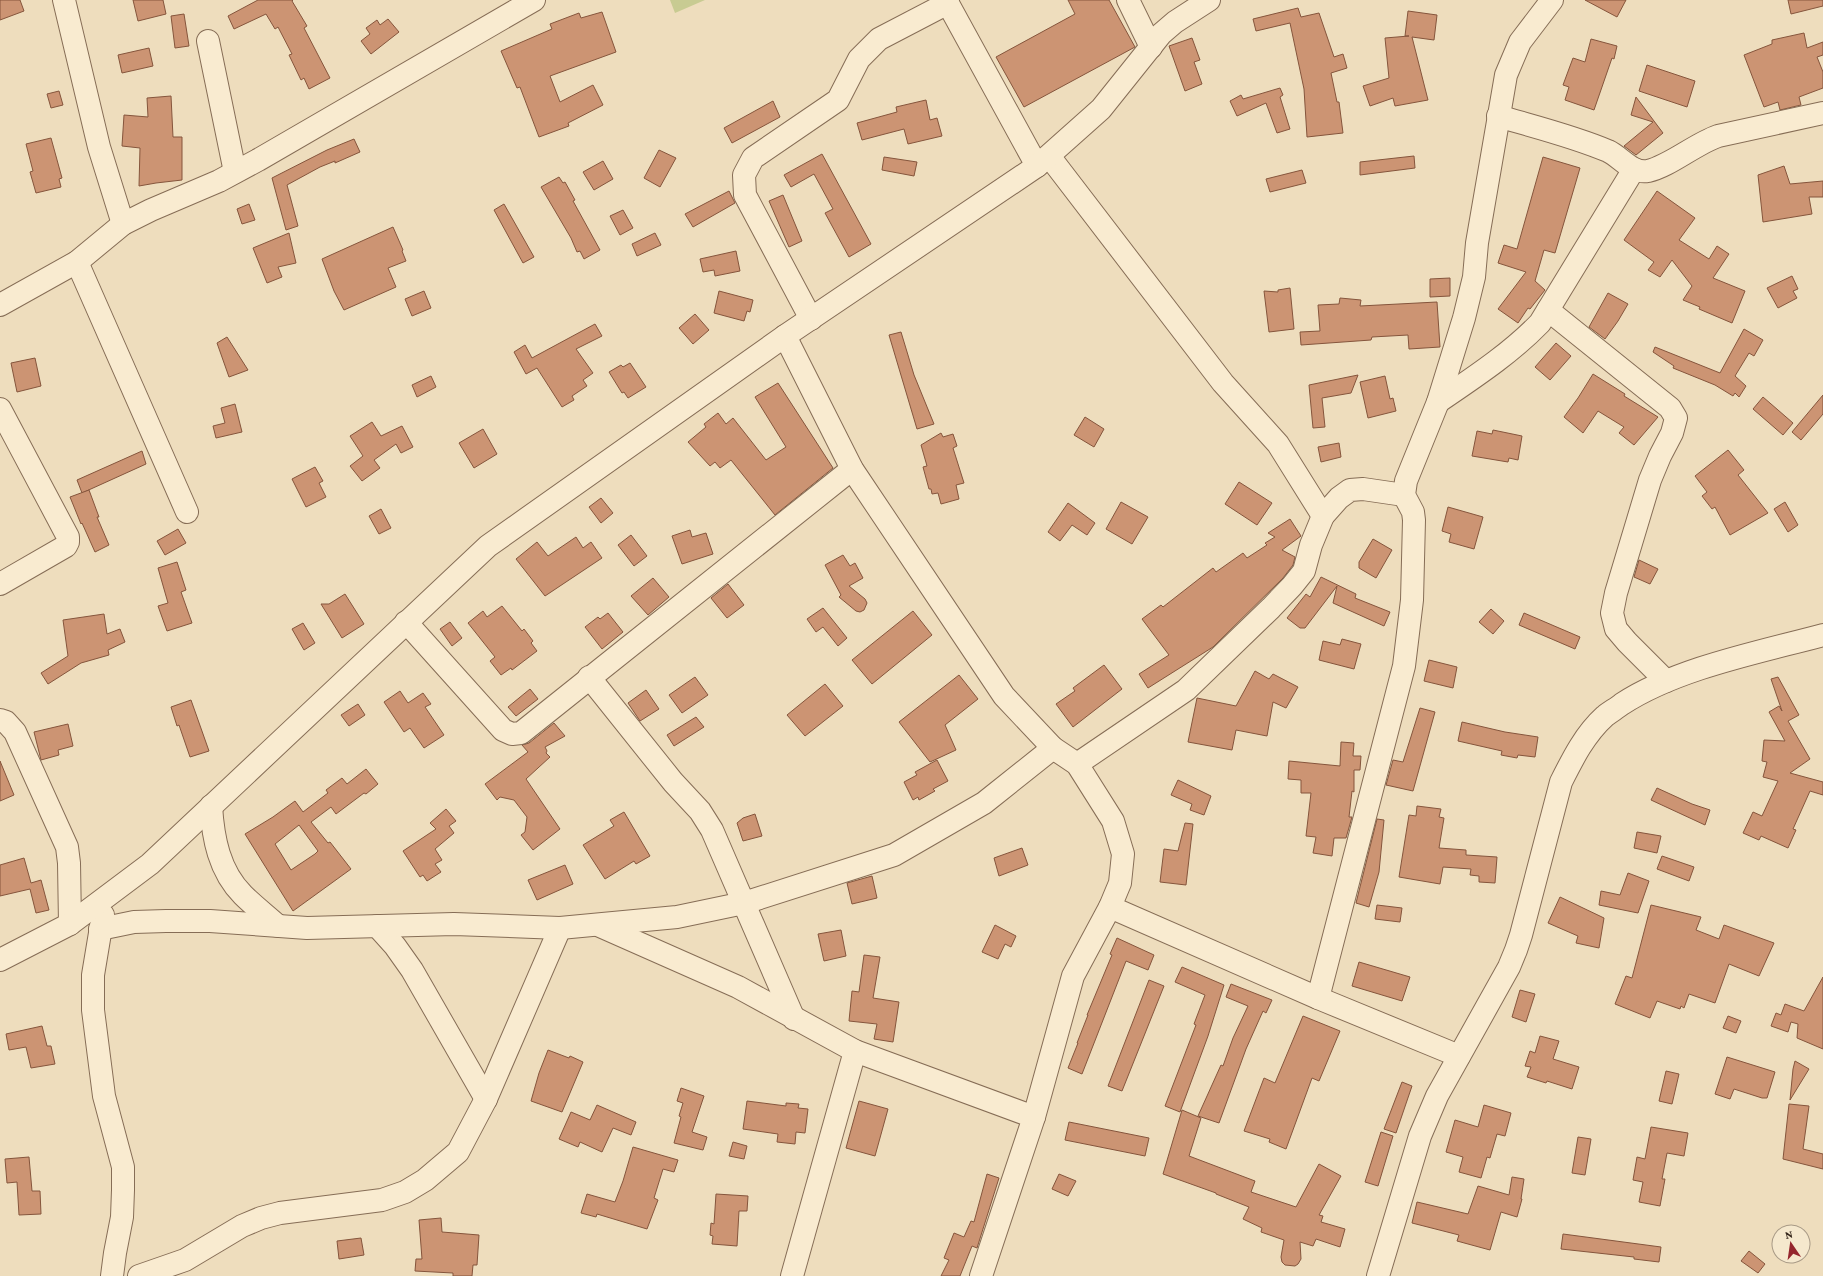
<svg xmlns="http://www.w3.org/2000/svg" width="1823" height="1276" font-family="'Crimson Pro',serif">
<rect width="100%" height="100%" fill="#eeddbd"/>
<polygon fill="#c8cb92" points="670,0 705,0 675,13"/>
<g fill="#cc9473" stroke="#85553c" fill-rule="evenodd">
<polygon points="0,0 20,0 24,11 0,20"/>
<polygon points="133,0 163,0 166,14 138,21"/>
<polygon points="258,0 293,0 292,1 307,26 304,28 330,78 309,89 304,78 301,80 289,55 292,54 278,27 275,29 266,14 234,29 228,16"/>
<polygon points="1068,0 1109,0 1135,47 1024,107 996,57 1075,14"/>
<polygon points="1585,0 1626,0 1617,17"/>
<polygon points="1788,0 1823,0 1823,6 1791,14"/>
<polygon points="1298,8 1301,17 1319,13 1334,57 1343,54 1347,68 1331,73 1337,102 1339,102 1343,133 1307,137 1304,89 1290,23 1256,31 1253,19"/>
<polygon points="1408,11 1437,15 1434,40 1412,37 1428,100 1395,106 1393,98 1370,106 1363,86 1389,78 1385,38 1409,36 1405,36"/>
<polygon points="602,12 616,52 550,76 560,102 593,85 603,105 568,123 569,126 539,137 520,87 517,88 501,51 552,29 550,24 579,13 581,18"/>
<polygon points="184,14 189,46 175,48 171,16"/>
<polygon points="388,19 399,32 371,54 361,41 370,34 366,28 377,20 380,25"/>
<polygon points="1804,33 1807,48 1823,42 1823,55 1817,57 1823,72 1823,88 1799,97 1801,105 1780,110 1778,102 1764,107 1744,55 1772,44 1772,40"/>
<polygon points="1192,38 1200,60 1194,62 1202,84 1185,91 1169,46"/>
<polygon points="1591,39 1617,46 1614,59 1612,58 1594,110 1565,100 1569,87 1563,85 1573,58 1585,62"/>
<polygon points="149,48 153,66 122,73 118,55"/>
<polygon points="1647,65 1695,81 1687,107 1639,91"/>
<polygon points="1280,88 1283,95 1280,97 1290,129 1277,133 1266,103 1237,116 1230,101 1241,95 1243,99"/>
<polygon points="59,91 63,105 51,108 47,94"/>
<polygon points="171,96 173,137 182,137 182,180 156,183 139,186 140,148 122,146 124,115 148,117 147,98"/>
<polygon points="1636,97 1663,133 1636,155 1624,146 1653,122 1631,115"/>
<polygon points="926,100 930,120 937,118 942,136 908,144 904,129 862,140 857,123 897,112 896,107"/>
<polygon points="773,101 780,117 732,143 724,128"/>
<polygon points="51,138 62,178 59,179 61,187 36,193 30,172 33,171 26,144"/>
<polygon points="354,139 360,152 335,163 335,161 320,167 287,185 298,226 286,230 272,178 327,150"/>
<polygon points="659,150 676,158 660,187 644,178"/>
<polygon points="822,154 871,244 849,257 825,213 833,209 814,174 791,187 784,175"/>
<polygon points="1414,156 1415,168 1360,175 1360,162"/>
<polygon points="884,157 917,162 914,176 882,170"/>
<polygon points="1543,157 1580,168 1555,253 1544,250 1535,281 1545,290 1530,309 1528,308 1518,323 1498,309 1526,272 1498,263 1504,245 1517,249"/>
<polygon points="603,161 613,179 594,190 583,172"/>
<polygon points="1784,166 1790,184 1823,181 1823,197 1809,197 1812,214 1763,222 1758,175"/>
<polygon points="1302,170 1306,183 1270,192 1266,179"/>
<polygon points="559,177 563,183 565,182 575,200 573,201 600,250 584,259 580,251 577,252 571,238 541,187"/>
<polygon points="729,191 735,203 693,227 685,214"/>
<polygon points="1657,191 1695,218 1679,240 1709,259 1717,246 1729,254 1713,278 1745,291 1732,323 1699,309 1700,307 1683,300 1692,286 1672,260 1660,277 1648,270 1654,262 1624,240"/>
<polygon points="783,195 802,241 789,247 769,201"/>
<polygon points="249,204 255,220 242,224 237,209"/>
<polygon points="504,204 534,257 523,263 494,210"/>
<polygon points="623,210 633,228 620,235 610,216"/>
<polygon points="393,227 403,250 402,251 406,261 388,268 396,287 344,310 334,291 322,259"/>
<polygon points="289,233 296,263 278,267 282,277 267,283 253,248"/>
<polygon points="655,233 661,245 637,256 632,244"/>
<polygon points="736,251 740,271 715,276 714,270 703,272 700,259"/>
<polygon points="1792,276 1798,289 1793,291 1797,298 1778,308 1767,288"/>
<polygon points="1450,278 1450,296 1430,297 1430,279"/>
<polygon points="1290,288 1294,329 1269,332 1264,291 1278,292 1278,290"/>
<polygon points="424,291 431,308 412,316 405,299"/>
<polygon points="719,291 753,300 750,312 747,311 744,321 714,313"/>
<polygon points="1608,293 1628,304 1618,321 1605,339 1589,327"/>
<polygon points="1340,298 1361,300 1360,306 1437,302 1440,347 1409,349 1408,335 1372,337 1371,340 1301,345 1300,332 1320,331 1318,305 1339,304"/>
<polygon points="695,314 709,330 693,344 679,328"/>
<polygon points="595,324 602,336 576,349 593,373 583,380 587,386 572,396 574,400 562,407 537,368 526,374 514,352 525,345 532,358"/>
<polygon points="1744,329 1763,340 1754,356 1749,353 1735,376 1746,386 1739,397 1735,393 1733,396 1715,385 1673,368 1674,366 1653,352 1655,347 1720,373"/>
<polygon points="901,332 914,375 934,424 917,429 889,335"/>
<polygon points="227,337 248,370 229,377 217,343"/>
<polygon points="1556,343 1571,356 1550,380 1535,367"/>
<polygon points="35,358 41,386 17,392 11,363"/>
<polygon points="630,363 646,387 628,398 624,392 622,393 609,372 621,365 623,367"/>
<polygon points="1593,374 1625,394 1624,396 1658,417 1634,445 1619,433 1624,427 1598,411 1583,433 1564,417 1578,398"/>
<polygon points="1358,375 1351,393 1322,398 1325,427 1313,428 1309,385"/>
<polygon points="431,376 436,387 417,397 412,385"/>
<polygon points="1385,376 1390,399 1393,398 1396,411 1368,418 1360,382"/>
<polygon points="778,383 833,468 775,515 731,460 720,468 715,462 710,466 688,442 706,427 704,424 718,413 726,424 733,418 766,460 786,447 755,397"/>
<polygon points="1823,395 1823,414 1801,440 1792,432"/>
<polygon points="1763,397 1793,423 1783,435 1753,409"/>
<polygon points="235,404 242,432 216,438 213,426 225,423 221,408"/>
<polygon points="1085,417 1104,429 1094,447 1074,435"/>
<polygon points="372,422 381,436 402,426 413,447 401,453 396,444 374,460 380,468 362,481 350,466 363,456 350,436"/>
<polygon points="483,429 497,454 474,468 459,443"/>
<polygon points="1493,430 1522,436 1518,460 1509,458 1508,462 1472,456 1477,431 1492,434"/>
<polygon points="941,433 943,437 953,434 957,446 953,448 964,483 956,485 959,499 941,504 938,493 932,494 931,489 929,489 923,467 927,466 921,445"/>
<polygon points="1339,443 1341,457 1321,462 1318,447"/>
<polygon points="1728,450 1744,470 1738,475 1768,513 1730,535 1715,507 1712,509 1702,496 1707,492 1695,476"/>
<polygon points="142,451 146,464 82,493 77,480"/>
<polygon points="315,467 323,481 319,483 326,497 306,507 292,479"/>
<polygon points="1239,482 1272,503 1257,525 1225,504"/>
<polygon points="89,490 99,517 97,517 109,545 95,552 82,523 81,524 70,497"/>
<polygon points="601,498 613,513 601,523 589,507"/>
<polygon points="1121,502 1148,517 1132,544 1106,529"/>
<polygon points="1785,502 1798,525 1788,532 1774,509"/>
<polygon points="1068,503 1095,523 1087,535 1072,525 1060,541 1048,532"/>
<polygon points="1448,507 1483,517 1474,549 1449,542 1451,534 1442,531"/>
<polygon points="381,509 391,528 379,534 369,516"/>
<polygon points="1290,519 1301,536 1282,550 1295,557 1293,565 1283,578 1213,647 1148,688 1139,674 1169,655 1142,619 1161,605 1163,607 1213,568 1216,572 1243,553 1247,558 1267,545 1265,543 1275,537 1268,533"/>
<polygon points="178,529 186,543 165,555 157,541"/>
<polygon points="690,530 692,537 706,533 713,554 682,564 672,536"/>
<polygon points="631,535 647,556 634,566 618,545"/>
<polygon points="576,537 583,548 591,542 602,558 545,596 516,559 537,542 548,556"/>
<polygon points="1373,539 1392,550 1376,578 1359,568 1359,562"/>
<polygon points="843,555 850,566 855,563 863,578 849,586 865,599 867,603 864,610 860,612 856,611 839,597 841,595 825,565"/>
<polygon points="1639,560 1658,569 1650,584 1634,577"/>
<polygon points="177,562 186,590 181,592 192,623 167,631 158,606 168,603 158,568"/>
<polygon points="1321,577 1356,594 1355,598 1390,612 1384,626 1333,603 1337,586 1305,628 1300,628 1287,618 1306,594 1310,597"/>
<polygon points="653,578 669,597 648,615 631,596"/>
<polygon points="728,584 744,605 727,618 711,598"/>
<polygon points="345,594 364,624 342,638 321,604 329,604"/>
<polygon points="502,606 522,631 524,629 533,641 531,643 537,651 512,670 511,668 501,675 490,661 495,657 468,623 483,611 487,617"/>
<polygon points="823,608 847,638 838,646 823,627 816,632 807,619"/>
<polygon points="1491,609 1504,621 1493,634 1479,622"/>
<polygon points="913,611 932,635 872,684 852,660"/>
<polygon points="608,613 623,632 602,649 585,627 598,617 600,619"/>
<polygon points="1524,613 1580,637 1575,649 1519,625"/>
<polygon points="104,614 107,634 120,629 125,642 108,650 109,655 81,663 48,684 41,673 68,656 63,620"/>
<polygon points="450,622 462,638 452,646 440,629"/>
<polygon points="303,623 315,643 304,650 292,629"/>
<polygon points="1342,639 1361,644 1354,669 1319,660 1323,641 1340,645"/>
<polygon points="1429,660 1457,667 1453,688 1424,681"/>
<polygon points="1104,665 1122,689 1073,727 1056,704 1075,691 1073,688"/>
<polygon points="1255,671 1269,679 1273,674 1298,687 1286,708 1273,702 1267,736 1236,730 1232,750 1188,742 1197,698 1236,706"/>
<polygon points="959,675 978,699 945,725 956,750 930,762 899,722"/>
<polygon points="695,677 708,695 682,713 669,695"/>
<polygon points="1778,677 1799,715 1788,721 1810,759 1790,773 1823,782 1823,795 1810,791 1793,829 1796,830 1788,848 1761,836 1759,840 1743,833 1753,812 1762,816 1778,781 1763,777 1767,762 1762,761 1764,740 1785,741 1769,712 1779,706 1782,711 1771,679"/>
<polygon points="825,684 843,706 805,736 787,715"/>
<polygon points="530,689 538,699 516,716 508,707"/>
<polygon points="646,690 659,709 640,721 628,703"/>
<polygon points="400,691 408,703 423,693 431,704 425,707 444,735 424,748 410,728 404,732 384,702"/>
<polygon points="191,700 209,751 190,757 179,725 177,726 171,707"/>
<polygon points="358,704 365,715 349,726 341,715"/>
<polygon points="1420,708 1435,712 1413,791 1386,785 1393,760 1403,762"/>
<polygon points="696,717 704,727 674,746 667,735"/>
<polygon points="1462,722 1505,732 1538,737 1535,757 1518,755 1517,758 1501,755 1502,751 1458,741"/>
<polygon points="554,723 565,736 545,747 547,751 546,753 550,757 526,779 560,829 533,850 521,835 525,832 527,817 514,800 500,797 497,800 485,784 528,752 522,745 529,743"/>
<polygon points="68,724 73,746 58,750 59,755 41,760 34,732"/>
<polygon points="1341,742 1354,743 1353,756 1361,756 1360,770 1354,770 1354,792 1352,791 1349,817 1352,817 1346,838 1334,838 1332,856 1313,853 1316,837 1306,836 1311,793 1301,793 1301,780 1288,779 1289,761 1340,766"/>
<polygon points="937,760 948,781 933,789 935,791 919,800 918,797 913,800 904,782 917,775 915,772"/>
<polygon points="0,761 14,795 0,801"/>
<path d="M366,769L378,784L366,794L364,793L336,814L331,807L311,822L328,843L330,842L351,869L293,911L245,834L273,817L295,801L303,812L328,793L326,790L342,778L347,784ZM299,825L318,851L315,854L291,870L275,844Z"/>
<polygon points="1178,780 1211,796 1204,815 1190,810 1192,804 1171,795"/>
<polygon points="1657,788 1692,804 1710,810 1705,825 1651,800"/>
<polygon points="1417,806 1441,809 1439,817 1444,818 1439,848 1466,850 1466,855 1497,857 1495,883 1479,882 1479,876 1470,875 1471,869 1443,867 1440,884 1399,877 1409,815 1416,816"/>
<polygon points="446,809 456,821 449,826 454,833 435,849 442,860 435,864 441,872 427,881 423,875 420,877 403,851 436,829 430,823"/>
<polygon points="624,812 650,856 636,864 634,861 605,879 583,845 614,826 610,820"/>
<polygon points="755,814 762,836 743,841 737,823 743,818"/>
<polygon points="1377,819 1384,820 1379,872 1369,907 1356,903"/>
<polygon points="1185,823 1193,824 1186,885 1160,882 1164,849 1178,851"/>
<polygon points="1637,832 1661,836 1657,853 1634,848"/>
<polygon points="1022,848 1028,865 999,876 994,858"/>
<polygon points="1662,856 1694,867 1689,881 1657,869"/>
<polygon points="24,858 31,883 41,880 49,910 36,913 30,889 0,896 0,865"/>
<polygon points="565,865 573,884 537,900 528,880"/>
<polygon points="1628,873 1649,881 1638,913 1599,905 1601,891 1620,895"/>
<polygon points="872,876 877,898 852,904 847,883"/>
<polygon points="1560,897 1604,918 1599,948 1576,943 1578,936 1548,923"/>
<polygon points="1377,905 1402,908 1400,922 1375,919"/>
<polygon points="1651,905 1701,917 1696,930 1719,939 1724,925 1774,943 1759,976 1729,964 1715,1003 1689,994 1684,1008 1681,1006 1680,1009 1657,1001 1650,1018 1615,1004 1626,976 1632,978"/>
<polygon points="995,925 1016,936 1011,947 1005,944 998,959 982,952"/>
<polygon points="841,930 846,956 824,961 818,934"/>
<polygon points="1117,938 1154,955 1148,970 1126,961 1082,1074 1068,1068 1078,1043 1077,1043 1088,1015 1087,1015 1112,955 1110,954"/>
<polygon points="864,955 880,957 873,998 899,1002 893,1042 874,1039 877,1024 849,1021 852,991 859,992"/>
<polygon points="1359,962 1410,977 1402,1001 1352,986"/>
<polygon points="1182,967 1224,985 1208,1036 1180,1112 1165,1106 1196,1025 1194,1024 1205,995 1175,982"/>
<polygon points="1823,977 1823,1049 1797,1038 1798,1024 1791,1022 1788,1032 1771,1026 1776,1013 1781,1015 1785,1004 1804,1011"/>
<polygon points="1149,980 1164,986 1122,1091 1108,1086"/>
<polygon points="1231,984 1272,1000 1266,1013 1263,1011 1246,1049 1219,1123 1198,1116 1221,1065 1223,1066 1233,1038 1248,1006 1226,997"/>
<polygon points="1520,990 1535,994 1526,1022 1512,1017"/>
<polygon points="1303,1016 1340,1031 1319,1081 1312,1078 1286,1149 1269,1142 1270,1139 1244,1131 1264,1078 1275,1083"/>
<polygon points="1728,1016 1741,1021 1736,1033 1723,1028"/>
<polygon points="42,1026 47,1046 51,1046 55,1064 31,1068 26,1047 9,1050 6,1034"/>
<polygon points="1540,1036 1559,1041 1553,1059 1579,1067 1572,1089 1547,1081 1546,1083 1527,1077 1531,1067 1525,1066 1530,1051 1535,1053"/>
<polygon points="548,1050 569,1058 570,1056 583,1062 562,1112 531,1101 539,1073"/>
<polygon points="1727,1057 1775,1072 1767,1098 1762,1098 1734,1089 1730,1099 1715,1094"/>
<polygon points="1795,1061 1809,1069 1790,1100 1793,1069"/>
<polygon points="1666,1071 1679,1074 1672,1104 1659,1101"/>
<polygon points="1402,1082 1412,1086 1396,1133 1384,1129"/>
<polygon points="681,1088 704,1096 692,1132 707,1137 703,1150 674,1143 681,1117 679,1116 683,1103 677,1101"/>
<polygon points="747,1101 786,1106 786,1103 799,1104 798,1108 808,1109 805,1133 796,1132 795,1144 777,1142 778,1134 743,1129"/>
<polygon points="859,1101 888,1109 875,1156 846,1148"/>
<polygon points="1789,1104 1809,1106 1803,1149 1823,1154 1823,1169 1783,1159"/>
<polygon points="597,1105 636,1122 631,1135 613,1128 602,1152 580,1142 578,1147 559,1139 571,1112 590,1120"/>
<polygon points="1484,1105 1511,1113 1505,1136 1497,1134 1490,1158 1487,1157 1481,1178 1459,1172 1463,1157 1446,1152 1455,1120 1478,1127"/>
<polygon points="1182,1110 1201,1118 1189,1156 1255,1181 1251,1192 1296,1207 1319,1164 1341,1176 1319,1215 1323,1216 1321,1222 1345,1229 1340,1247 1316,1239 1313,1246 1300,1242 1301,1259 1298,1264 1295,1266 1285,1265 1282,1262 1281,1257 1284,1240 1261,1232 1262,1228 1243,1219 1249,1207 1216,1194 1216,1193 1163,1174"/>
<polygon points="1069,1122 1149,1138 1145,1156 1065,1140"/>
<polygon points="1651,1127 1688,1133 1684,1156 1667,1153 1662,1179 1665,1179 1660,1206 1639,1202 1643,1182 1633,1180 1637,1157 1645,1159"/>
<polygon points="1381,1132 1393,1136 1378,1186 1365,1182"/>
<polygon points="1578,1137 1591,1139 1585,1175 1572,1173"/>
<polygon points="733,1142 747,1146 744,1159 729,1156"/>
<polygon points="633,1147 678,1160 674,1172 663,1169 654,1198 658,1200 647,1229 597,1214 596,1217 581,1213 587,1194 615,1202 623,1181"/>
<polygon points="29,1157 32,1191 40,1191 41,1214 19,1215 17,1182 7,1183 5,1159"/>
<polygon points="987,1174 999,1178 977,1248 972,1246 960,1276 941,1276 949,1260 944,1258 954,1233 964,1237 971,1221 974,1222"/>
<polygon points="1059,1174 1076,1181 1068,1196 1052,1189"/>
<polygon points="1512,1177 1524,1179 1521,1199 1522,1199 1517,1217 1501,1212 1490,1250 1457,1241 1459,1235 1412,1223 1417,1202 1468,1214 1478,1186 1509,1195"/>
<polygon points="716,1194 748,1196 747,1211 739,1211 737,1246 712,1244 713,1236 710,1235 711,1223 714,1224"/>
<polygon points="441,1218 442,1232 479,1235 477,1265 473,1265 472,1276 453,1276 453,1273 415,1271 416,1259 422,1259 419,1220"/>
<polygon points="1563,1234 1661,1247 1659,1262 1634,1259 1634,1257 1561,1249"/>
<polygon points="361,1238 364,1255 339,1259 337,1241"/>
<polygon points="1749,1251 1765,1264 1758,1273 1741,1261"/>
</g>
<g fill="none" stroke-linecap="round" stroke-linejoin="round">
<g stroke="#866d56" stroke-width="24">
<g id="minor">
<polyline points="64,0 99,147 123,224"/>
<polyline points="946,0 1037,166"/>
<polyline points="1128,0 1151,47"/>
<polyline points="208,41 235,172"/>
<path d="M1498,116C1535,127 1573,136 1608,151C1621,157 1632,174 1648,171C1670,166 1695,144 1718,136L1823,113"/>
<polyline points="1049,156 1223,383 1278,444 1323,516"/>
<polyline points="77,262 187,512"/>
<polyline points="0,305 77,262 123,224 151,210 219,181 258,160 534,0"/>
<polyline points="1548,310 1670,408 1676,418 1672,433 1660,456 1650,480 1616,593 1612,613 1616,629 1627,642 1666,681"/>
<polyline points="811,319 745,195 744,175 753,158 838,100 859,59 879,39 948,3"/>
<polyline points="785,336 852,469 1004,696 1053,748 1077,764 1113,821 1123,854 1120,883 1110,907 1073,976 1034,1117 981,1276"/>
<path d="M1438,402C1473,378 1510,354 1540,323L1634,169"/>
<polyline points="0,409 68,537 68,542 66,546 0,584"/>
<polyline points="406,622 503,730 512,734 521,733 852,469"/>
<polyline points="589,677 673,782 700,811 712,830 794,1019"/>
<polyline points="0,720 6,722 15,732 67,847 69,863 70,924"/>
<polyline points="1077,764 1186,690 1271,608 1292,586 1304,571 1311,545 1323,516 1339,498 1350,490 1363,489 1404,495"/>
<path d="M211,806C213,838 219,871 243,895C254,906 267,916 278,926"/>
<polyline points="1110,907 1318,998 1459,1056"/>
<polyline points="103,915 93,975 93,1010 104,1096 123,1167 123,1190 122,1217 115,1253 112,1276"/>
<polyline points="377,926 395,946 412,970 486,1099"/>
<polyline points="600,926 738,987 855,1051 1034,1117"/>
<polyline points="100,929 134,922 166,921 210,921 307,928 454,924 560,928 677,917 744,903 894,855 984,803 1053,748"/>
<polyline points="0,960 70,924 150,864 488,546 785,336 1037,166 1101,109 1161,34 1175,22 1209,0"/>
<polyline points="1318,998 1404,666 1412,600 1414,520 1413,512 1404,495 1406,481 1438,402 1464,318 1474,277 1477,243 1506,75 1520,42 1552,0"/>
<polyline points="139,1276 185,1260 242,1226 261,1218 280,1213 382,1200 405,1192 425,1180 458,1152 486,1099 560,928"/>
<polyline points="792,1276 855,1051"/>
<path d="M1378,1276L1420,1136L1437,1096L1509,967L1516,950L1521,935L1561,782C1573,758 1585,734 1605,716C1610,712 1617,708 1622,704C1677,668 1760,652 1823,635"/>
</g>
</g>
<use href="#minor" stroke="#f9ebd0" stroke-width="22"/>
</g>
<g transform="translate(1791 1244) rotate(347)"><circle r="19" fill="#f5e8cd" stroke="#a89a86"/>
<path d="M0-3L7 15L0 10L-7 15Z" fill="#95262d"/>
<text y="-6" font-size="11" font-weight="bold" text-anchor="middle" fill="#35261b">N</text>
</g>
</svg>
